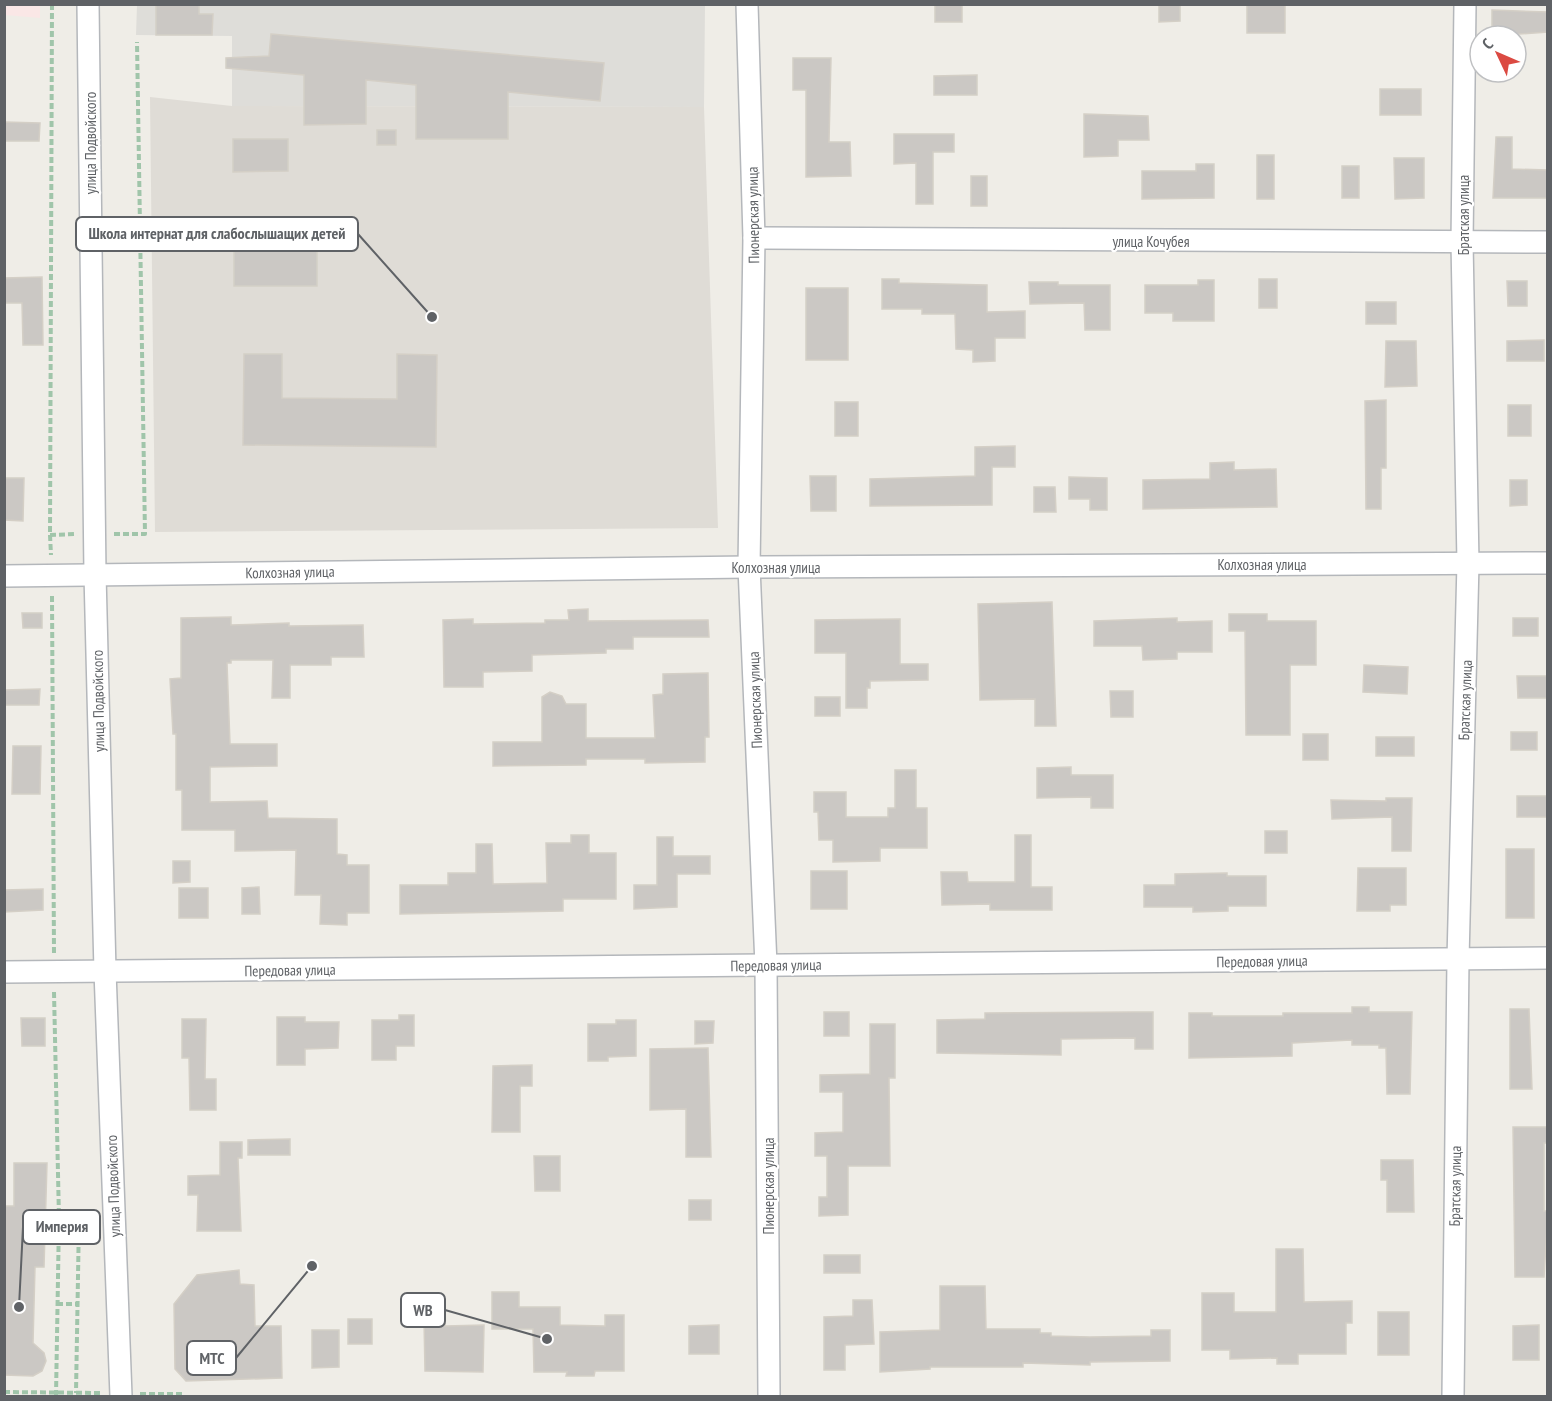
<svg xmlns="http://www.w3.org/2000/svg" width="1552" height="1401" font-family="'PT Sans Narrow',sans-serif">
<rect width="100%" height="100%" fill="#efede7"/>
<polygon fill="#deddd9" points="137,5 705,5 704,107 232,106 232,36 136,35"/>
<polygon fill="#dfdcd6" points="150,97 232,106 704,107 718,528 155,532"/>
<polygon fill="#fae7e6" points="4,5 40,5 40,18 5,15"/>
<g fill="#cbc8c4" stroke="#d4cfc6" stroke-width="1.5">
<polygon points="156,4 199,4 199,14 213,14 212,35 156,35"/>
<rect x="935" y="4" width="27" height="18"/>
<polygon points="1159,4 1180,4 1180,21 1159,22"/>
<rect x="1247" y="4" width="38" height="29"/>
<polygon points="1492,10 1548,12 1548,32 1492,36"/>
<polygon points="271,34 604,63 600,101 508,92 508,139 416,139 416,85 366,80 366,124 304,125 304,75 226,68 226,58 269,56"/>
<polygon points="793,58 831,58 829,142 850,142 851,176 806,177 806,90 793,90"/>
<polygon points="977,75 977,95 934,95 934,76"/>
<rect x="1380" y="89" width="41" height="26"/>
<polygon points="1084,114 1148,116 1149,140 1118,140 1118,156 1084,157"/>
<polygon points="4,122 40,123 39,141 4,141"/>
<rect x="377" y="130" width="19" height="15"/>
<polygon points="894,134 954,134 954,152 933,152 933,204 916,204 916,163 894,164"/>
<polygon points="1496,137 1512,137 1512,169 1548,170 1548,198 1493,198"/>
<polygon points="233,139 288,139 288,171 233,172"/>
<rect x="1257" y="155" width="17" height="44"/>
<polygon points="1394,158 1424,158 1424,198 1395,199"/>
<polygon points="1196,164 1214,164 1214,198 1142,199 1142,171 1196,171"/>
<rect x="1342" y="166" width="17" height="32"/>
<rect x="971" y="176" width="16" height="30"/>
<polygon points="317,243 317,286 234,286 234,244"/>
<polygon points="42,277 43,345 23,345 22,303 4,303 4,278"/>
<polygon points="882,279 899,279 899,283 987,285 987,312 1025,311 1025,338 995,338 995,361 973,362 973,350 956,349 955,314 922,314 922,309 882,309"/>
<rect x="1259" y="279" width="18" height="29"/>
<polygon points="1198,280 1214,280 1214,321 1173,321 1173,313 1145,313 1145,285 1198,285"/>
<polygon points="1507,281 1527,281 1527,306 1508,306"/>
<polygon points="1029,282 1058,282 1058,285 1110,285 1110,330 1085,330 1084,303 1030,304"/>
<rect x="806" y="288" width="42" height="72"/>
<rect x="1366" y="302" width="30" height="22"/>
<polygon points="1544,340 1544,361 1507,361 1507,341"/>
<polygon points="1386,341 1416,341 1417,386 1385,387"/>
<polygon points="244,354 282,354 282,398 397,399 397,354 437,355 436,447 243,445"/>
<polygon points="1386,400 1386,468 1381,468 1381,509 1366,509 1365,401"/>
<rect x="835" y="402" width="23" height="34"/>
<rect x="1508" y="405" width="23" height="31"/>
<polygon points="1015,446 1015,467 992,467 992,505 870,506 870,479 975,476 975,447"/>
<polygon points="1234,462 1234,470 1276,469 1277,507 1143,509 1143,480 1210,479 1210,463"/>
<polygon points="810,476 836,476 836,511 811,511"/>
<polygon points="1069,477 1107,478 1107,510 1090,510 1090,499 1069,499"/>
<polygon points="4,478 24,478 23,521 4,520"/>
<polygon points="1510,480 1527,480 1527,505 1510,506"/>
<polygon points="1034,487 1055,487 1056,512 1034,512"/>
<polygon points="1052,602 1056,726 1035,726 1035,699 980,700 978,604"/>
<polygon points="588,609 588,621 708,620 709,637 633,637 633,649 606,649 606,653 532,655 532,671 483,672 483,687 444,687 443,620 473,619 473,624 545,623 545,620 569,620 568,610"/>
<polygon points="22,613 42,613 42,628 23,628"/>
<polygon points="1229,614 1267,614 1267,621 1316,621 1316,665 1290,665 1290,735 1246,735 1245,631 1229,631"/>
<polygon points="231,617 231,625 289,623 289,626 363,625 364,657 331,657 331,665 290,665 290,698 272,698 273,660 231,660 231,663 227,663 230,744 277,744 277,766 210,767 210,802 267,801 268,818 337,819 337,854 347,855 347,865 369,865 369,913 347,913 347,925 320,924 321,895 295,895 296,850 235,851 235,830 182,830 182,790 176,790 176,734 173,734 170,679 181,678 181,618"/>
<polygon points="1177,618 1177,622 1212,621 1212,652 1177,652 1177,659 1143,660 1142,646 1094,646 1094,621"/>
<rect x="1513" y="618" width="25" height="18"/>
<polygon points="900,619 900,664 928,664 928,680 870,681 870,688 867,688 867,708 846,708 846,653 815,653 815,620"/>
<polygon points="1364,665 1408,667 1407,694 1363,692"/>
<polygon points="708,673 709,737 705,737 705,762 645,763 645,759 586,759 586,765 493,766 493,742 542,742 542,697 550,692 562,696 566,704 586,704 586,738 655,738 653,695 663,694 663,674"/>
<polygon points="1517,676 1547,676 1547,698 1518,698"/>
<polygon points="40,689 39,705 4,705 4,690"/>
<polygon points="1110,691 1133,691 1133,717 1111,717"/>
<rect x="815" y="697" width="25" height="19"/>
<rect x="1511" y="732" width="26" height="18"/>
<rect x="1303" y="734" width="25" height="26"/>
<rect x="1376" y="737" width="38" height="19"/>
<polygon points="13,746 41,746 40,794 12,794"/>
<polygon points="1071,767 1071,775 1113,775 1113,808 1091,808 1091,797 1037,798 1037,768"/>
<polygon points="895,770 916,770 916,808 927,808 927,848 880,848 880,861 833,862 833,840 819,840 818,812 814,812 814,792 846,792 846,817 888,817 888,808 895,808"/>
<rect x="1517" y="796" width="31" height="21"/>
<polygon points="1386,798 1412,798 1411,851 1392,851 1392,817 1332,819 1331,800 1386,801"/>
<rect x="1265" y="831" width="22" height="22"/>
<polygon points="571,835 589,835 589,853 616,853 616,899 563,899 563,911 400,914 400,885 448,885 448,873 476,873 476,844 492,844 493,884 547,883 546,843 571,843"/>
<polygon points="1015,835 1031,835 1031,887 1052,887 1052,910 990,910 990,904 942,905 941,872 967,872 968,882 1015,882"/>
<polygon points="657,837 673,837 673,856 710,856 710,874 677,874 677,907 634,909 634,885 657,885"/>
<rect x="1506" y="849" width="28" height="69"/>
<polygon points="173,861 190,861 190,882 173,883"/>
<polygon points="1358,868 1406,868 1406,905 1390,905 1390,911 1357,911"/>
<rect x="811" y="871" width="36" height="38"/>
<polygon points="1227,873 1227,876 1266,876 1266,906 1228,906 1228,911 1193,912 1193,907 1144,907 1144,885 1175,885 1175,874"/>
<polygon points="259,887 260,914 242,914 242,888"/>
<rect x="179" y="888" width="29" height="30"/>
<polygon points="43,889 43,910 4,912 4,890"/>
<polygon points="1352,1007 1369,1007 1369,1012 1412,1012 1410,1094 1387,1094 1386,1048 1379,1048 1379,1045 1352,1045 1352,1040 1292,1043 1292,1056 1189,1058 1189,1013 1212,1013 1212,1016 1283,1016 1283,1013 1352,1013"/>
<polygon points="1510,1009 1529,1009 1532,1089 1510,1089"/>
<rect x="824" y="1012" width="25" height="24"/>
<polygon points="1135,1012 1153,1012 1153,1049 1135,1049 1135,1038 1061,1039 1061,1055 937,1053 937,1020 985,1019 985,1013"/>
<polygon points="399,1015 414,1015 414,1046 396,1046 396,1060 372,1060 372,1020 399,1020"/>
<polygon points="277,1017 305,1017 305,1022 339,1022 338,1048 305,1049 305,1065 277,1065"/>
<polygon points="21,1018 45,1018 45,1046 22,1046"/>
<polygon points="182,1019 206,1019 205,1079 216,1079 216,1110 190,1110 189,1058 182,1058"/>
<polygon points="616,1020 636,1020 636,1056 608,1057 608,1061 588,1061 588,1024 616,1024"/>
<polygon points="695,1021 714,1021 713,1043 695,1044"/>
<polygon points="870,1024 895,1024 895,1078 889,1078 890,1166 848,1166 848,1215 819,1216 819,1197 827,1197 827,1156 815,1156 815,1133 843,1132 843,1092 820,1092 820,1075 870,1074"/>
<polygon points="708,1048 711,1157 686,1157 686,1109 650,1110 650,1049"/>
<polygon points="532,1065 532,1086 520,1086 520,1132 492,1132 493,1066"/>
<polygon points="1513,1127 1548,1127 1548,1143 1544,1143 1544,1211 1548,1211 1544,1277 1515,1277"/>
<polygon points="290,1139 290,1155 248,1155 248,1140"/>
<polygon points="220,1142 242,1142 242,1158 238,1158 241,1231 197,1231 198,1195 188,1195 188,1176 220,1175"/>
<polygon points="534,1156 560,1156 560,1191 535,1191"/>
<polygon points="1381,1160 1413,1160 1414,1212 1387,1212 1387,1180 1381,1180"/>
<polygon points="14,1163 47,1163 44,1267 35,1267 33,1343 44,1353 46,1361 42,1371 33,1376 4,1375 4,1206 14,1206"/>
<rect x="689" y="1200" width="22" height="20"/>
<polygon points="1276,1249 1303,1249 1304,1302 1352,1301 1352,1323 1346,1323 1346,1354 1298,1354 1298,1364 1277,1364 1277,1358 1230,1359 1230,1350 1202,1350 1202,1293 1234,1293 1234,1312 1276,1312"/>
<rect x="824" y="1255" width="36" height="18"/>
<polygon points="239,1270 240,1284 254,1285 255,1326 281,1326 282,1378 186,1381 175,1369 174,1304 197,1275"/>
<polygon points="940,1286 985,1286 986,1329 1040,1329 1040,1333 1051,1333 1051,1336 1090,1337 1151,1336 1151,1330 1170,1330 1170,1361 1090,1362 1090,1365 1023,1363 1023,1367 930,1367 930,1369 880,1372 880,1332 940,1330"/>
<polygon points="492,1292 519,1292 519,1307 560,1307 560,1325 605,1326 605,1315 624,1315 624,1371 595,1371 594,1376 566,1376 567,1372 534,1372 533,1329 492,1329"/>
<polygon points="853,1300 872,1300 874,1344 845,1345 845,1370 824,1370 824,1317 853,1316"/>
<rect x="1378" y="1312" width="31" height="43"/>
<rect x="348" y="1319" width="24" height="25"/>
<polygon points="424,1320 445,1320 445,1326 484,1325 483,1372 425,1371"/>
<polygon points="719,1325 719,1354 689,1354 689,1326"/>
<polygon points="1539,1325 1539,1360 1513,1360 1513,1326"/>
<polygon points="312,1330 339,1330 339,1367 312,1368"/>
</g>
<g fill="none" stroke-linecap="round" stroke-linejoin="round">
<g stroke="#b4b7bb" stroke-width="24">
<g id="street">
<polyline points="88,4 95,574 105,971 121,1396"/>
<polyline points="747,4 754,238 749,567 766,965 769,1396"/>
<polyline points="754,238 1548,242"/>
<polyline points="4,576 749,567 1548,563"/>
<polyline points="4,972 1548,958"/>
<polyline points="1453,1396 1458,959 1468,563 1462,242 1465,4"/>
</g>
</g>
<g stroke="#a0c5aa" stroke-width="4" stroke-dasharray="6 3" stroke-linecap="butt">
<polyline points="52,4 50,535 77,534"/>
<polyline points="114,534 145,534 137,42"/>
<polyline points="50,535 51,555"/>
<polyline points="52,596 54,954"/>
<polyline points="54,992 59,1219"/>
<polyline points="57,1304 77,1304"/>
<polyline points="4,1392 103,1393"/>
<polyline points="140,1394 185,1394"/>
<polyline points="56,1396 59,1219 79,1219 76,1393"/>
</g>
<use href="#street" stroke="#fff" stroke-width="21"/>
</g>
<g text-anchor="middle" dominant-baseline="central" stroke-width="4.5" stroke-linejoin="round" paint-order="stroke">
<g font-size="15" fill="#5f6266" stroke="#fff">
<text transform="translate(90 143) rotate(-90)">улица Подвойского</text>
<text transform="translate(753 215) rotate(-91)">Пионерская улица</text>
<text transform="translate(1463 215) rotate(-90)">Братская улица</text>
<text x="1151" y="241">улица Кочубея</text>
<text x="1262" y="564">Колхозная улица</text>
<text x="776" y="567">Колхозная улица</text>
<text transform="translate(290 572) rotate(-1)">Колхозная улица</text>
<text transform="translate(755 700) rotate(-92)">Пионерская улица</text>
<text transform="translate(1465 700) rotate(-88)">Братская улица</text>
<text transform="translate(98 701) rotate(-91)">улица Подвойского</text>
<text transform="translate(1262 961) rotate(-1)">Передовая улица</text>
<text transform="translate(776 965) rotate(-1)">Передовая улица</text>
<text transform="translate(290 970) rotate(-1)">Передовая улица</text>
<text transform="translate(113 1186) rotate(-92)">улица Подвойского</text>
<text transform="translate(768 1186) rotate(-90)">Пионерская улица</text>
<text transform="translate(1455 1186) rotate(-89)">Братская улица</text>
</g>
</g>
<path fill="none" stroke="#5f6266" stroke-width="2" d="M432 317L358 234M19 1307L23 1227M547 1339L445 1310M312 1266L236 1358"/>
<g fill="#5f6266" stroke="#fff" stroke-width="2">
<circle cx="432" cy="317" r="6"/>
<circle cx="19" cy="1307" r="6"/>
<circle cx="547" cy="1339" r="6"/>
<circle cx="312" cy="1266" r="6"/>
</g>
<g fill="#fff" stroke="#5f6266" stroke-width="2">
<rect x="76" y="217" width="282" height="34" rx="6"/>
<rect x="23" y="1210" width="77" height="34" rx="6"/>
<rect x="401" y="1293" width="44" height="34" rx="6"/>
<rect x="187" y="1341" width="49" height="34" rx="6"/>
</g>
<g font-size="16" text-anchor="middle" font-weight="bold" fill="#5f6266">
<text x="217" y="239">Школа интернат для слабослышащих детей</text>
<text x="62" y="1232">Империя</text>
<text x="423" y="1316">WB</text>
<text x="212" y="1364">МТС</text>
</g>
<rect width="1552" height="1401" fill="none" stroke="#5f6266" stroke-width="12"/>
<g transform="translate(1498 54) rotate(314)"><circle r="28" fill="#ffffff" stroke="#bfc0c2" stroke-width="1.5"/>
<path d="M0-4.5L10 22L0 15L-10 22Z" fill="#db4a42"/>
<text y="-9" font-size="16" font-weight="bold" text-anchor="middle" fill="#5f6266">С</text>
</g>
</svg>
